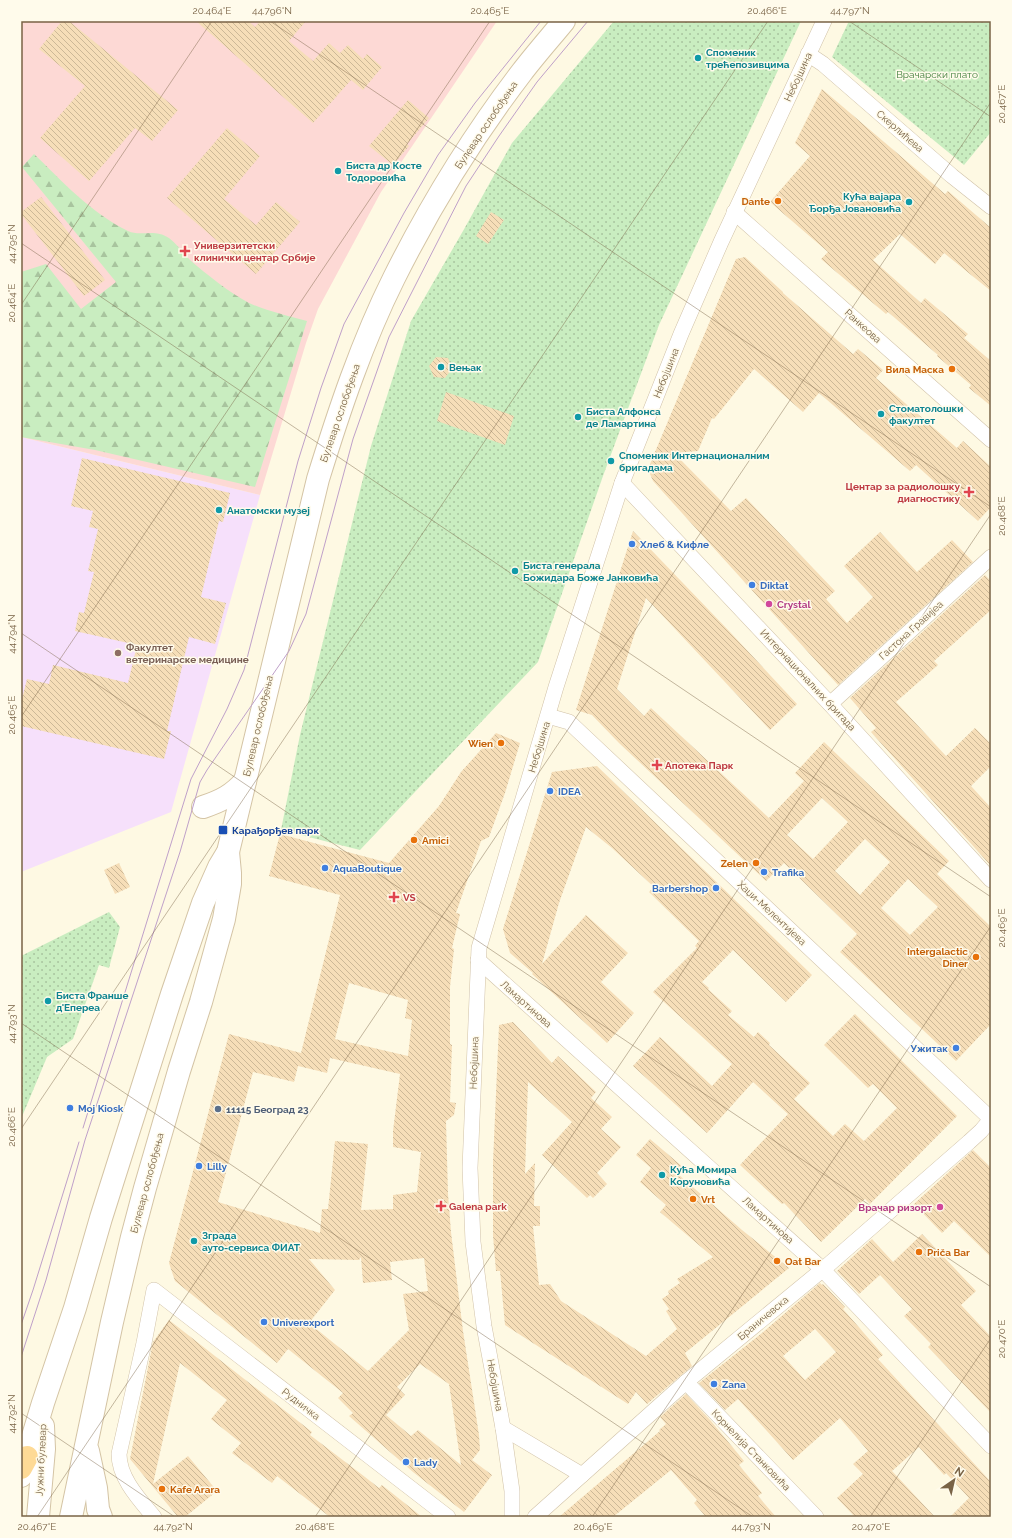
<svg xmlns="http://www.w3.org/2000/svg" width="1012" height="1538" font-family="Raleway,sans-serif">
<defs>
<pattern id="grass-dots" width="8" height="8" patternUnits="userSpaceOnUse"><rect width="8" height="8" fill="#c9edc0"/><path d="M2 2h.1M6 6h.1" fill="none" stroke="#a8c49e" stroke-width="1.8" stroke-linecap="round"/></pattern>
<pattern id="forest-firs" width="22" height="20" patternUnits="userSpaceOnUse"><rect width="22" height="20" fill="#c9edc0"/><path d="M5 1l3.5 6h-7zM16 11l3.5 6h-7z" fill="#a8c49e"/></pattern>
<pattern id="building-back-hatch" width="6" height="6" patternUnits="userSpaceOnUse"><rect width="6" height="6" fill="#f6deb8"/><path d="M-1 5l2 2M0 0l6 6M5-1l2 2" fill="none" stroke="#ccb897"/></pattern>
</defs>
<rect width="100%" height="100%" fill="#fef9e3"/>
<polygon fill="#f6e0fb" points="21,437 260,495 171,812 21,872"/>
<polygon fill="#fdd9d5" points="21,21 497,21 381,192 318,309 306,343 260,495 21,437"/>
<g fill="url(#grass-dots)">
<polygon points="614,21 801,21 659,325 603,476 538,662 360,850 281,830 300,735 371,446 411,321 463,231 512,143"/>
<polygon points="849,21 991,21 991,132 964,165 832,57"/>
<polygon points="109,912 120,927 109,968 99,965 73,1039 47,1057 21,1119 21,956"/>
</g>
<path fill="url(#forest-firs)" d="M34,154C63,182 91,213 128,231C141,237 154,228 169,238C177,244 183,253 190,260C206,274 230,293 249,303C267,311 288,316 307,321L255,487L95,450L21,437V272L46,264L81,309L116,282L22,167Z"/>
<g fill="url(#building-back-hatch)" fill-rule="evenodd">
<polygon points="62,21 69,21 178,110 152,141 135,128 89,181 40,138 85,86 39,49"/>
<polygon points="196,21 248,21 255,27 260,21 306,21 289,41 313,61 329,43 340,53 348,45 363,59 367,54 382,67 363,90 351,80 313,123"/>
<polygon points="822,89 945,194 948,191 991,228 991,291 944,253 935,264 900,234 873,260 921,303 925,298 968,334 964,338 991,361 991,406 969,388 971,385 937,356 938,355 888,312 886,314 821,259 828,252 770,202 810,156 795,143"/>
<polygon points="408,100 429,118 407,144 409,146 393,165 369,146"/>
<polygon points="227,128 260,156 224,199 256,225 276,202 300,222 256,274 167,198"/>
<polygon points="41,197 105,280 84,296 21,214 21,212"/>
<polygon points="491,212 504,220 488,244 476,236"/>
<polygon points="745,257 783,292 783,293 853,354 858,349 883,370 876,378 957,448 963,441 991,467 991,507 978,521 916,465 910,471 819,393 803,412 754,369 714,419 712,418 698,451 674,453 731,511 746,498 835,591 826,599 847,623 873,597 844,566 880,532 917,572 952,540 973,562 838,685 653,481 650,474 650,464 736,259"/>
<polygon points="436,357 448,358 452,369 445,378 434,377 429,366"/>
<polygon points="446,392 514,416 505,445 437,421"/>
<polygon points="82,458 230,493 223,522 219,521 201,597 226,603 215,644 189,637 167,731 171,731 164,759 21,726 21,703 27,679 49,684 53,665 128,683 137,645 75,631 79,612 84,613 94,572 88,571 98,529 89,527 93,511 71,506"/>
<path d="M633,531L730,632L797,704L770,730L646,598L617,689L644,716L651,708L769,818L804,781L795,773L824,742L949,861L937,874L991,927V1024L956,1061L840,952L857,934L784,863L766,881L619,743L592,715L576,710ZM822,798L848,822L813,859L787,835ZM865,839L890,862L860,895L835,871ZM908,879L938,907L910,935L881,908Z"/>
<polygon points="985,575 991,581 991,610 934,661 938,665 896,702 946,756 975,728 991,744 991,766 971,786 991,808 991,866 871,732 876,728 850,698"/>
<path d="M496,733L520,743L505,793L489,837L481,841L456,913L460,914L452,948L454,949L450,987V1044L452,1045L450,1102L456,1103L454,1115L446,1121L448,1194L451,1232L463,1331L479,1435L480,1450L472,1460L492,1475L464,1512L413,1472L349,1416L353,1413L338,1398L343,1393L288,1349L277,1363L175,1281L169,1263L229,1034L301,1053L340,895L269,876L280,834L389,863L439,806L461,772ZM349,983L408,1000L405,1018L412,1020L408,1056L335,1039ZM330,1058L400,1074L393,1131V1147L421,1152L417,1192L393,1195V1209L361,1210L368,1144L335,1141L328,1209H322L320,1233L218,1202L253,1072L294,1082L299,1062L298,1066L327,1073ZM361,1257L363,1283L392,1280L390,1262L424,1258L428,1291L403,1294L409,1330L368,1371L309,1323L335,1290L309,1259L359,1260ZM420,1364L449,1384L461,1465L418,1430L411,1436L386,1415L405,1395L397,1387Z"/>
<polygon points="597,766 812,975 786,1002 733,950 702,982 709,988 708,989 732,1011 728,1015 754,1037 758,1032 770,1043 769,1045 810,1083 794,1099 833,1136 845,1124 864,1141 897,1108 873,1084 868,1088 824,1045 855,1014 957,1116 870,1204 865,1199 821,1242 784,1203 782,1204 740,1165 788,1114 753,1082 707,1133 633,1066 660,1037 712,1086 732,1064 653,992 697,948 695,946 699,941 649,892 654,887 612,848 586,827 559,903 542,964 586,915 628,953 601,982 634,1013 607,1043 532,974 533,973 510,953 503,929 552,772"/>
<polygon points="119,863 130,887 115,894 104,870"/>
<polygon points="513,1022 552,1063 558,1056 596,1092 591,1098 612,1117 601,1129 621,1147 597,1173 607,1184 593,1198 590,1195 587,1198 542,1155 572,1122 528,1082 525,1174 535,1163 534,1206 540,1206 540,1226 533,1226 539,1285 550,1284 561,1301 646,1356 677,1329 666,1311 669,1309 662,1299 669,1294 668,1291 680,1283 677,1279 713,1257 660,1212 666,1205 640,1182 651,1168 636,1155 650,1139 684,1168 679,1175 742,1230 789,1268 685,1353 692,1366 647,1404 636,1392 628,1404 505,1325 500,1271 496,1271 493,1236 493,1162 499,1025"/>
<polygon points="973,1150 991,1168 991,1257 954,1221 942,1233 914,1204"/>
<polygon points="922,1234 976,1291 961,1305 991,1337 991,1413 928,1347 931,1344 904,1316 912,1309 880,1275 859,1294 837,1271 872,1239 893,1262"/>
<path d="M820,1283L822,1285L823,1284L845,1307L843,1309L883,1355L878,1359L991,1482V1517H950L969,1498L946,1473L944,1475L919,1447L892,1471L935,1517H855L837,1498L863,1474L853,1464L868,1451L840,1418L793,1460L738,1399L725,1410L699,1383L762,1333ZM815,1329L836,1352L805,1380L783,1356Z"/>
<polygon points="169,1320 312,1432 310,1435 365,1477 379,1488 382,1485 422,1517 330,1517 277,1476 272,1483 232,1453 241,1443 211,1419 227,1400 180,1363 153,1484 188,1456 217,1491 185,1517 178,1517 130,1459 153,1342"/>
<polygon points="686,1394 711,1421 744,1461 739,1465 762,1493 758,1496 776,1517 706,1517 694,1503 697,1500 671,1470 613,1517 559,1517 660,1431 659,1430 666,1424 660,1417"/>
</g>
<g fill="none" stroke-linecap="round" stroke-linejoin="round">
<g stroke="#d1c2a8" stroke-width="16">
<g id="minor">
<polyline points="808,54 823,64 952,176 991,207"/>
<polyline points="734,212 991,440"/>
<polyline points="622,483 830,704 991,880"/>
<polyline points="830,704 991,557"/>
<polyline points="478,960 822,1269 991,1446"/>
<polyline points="686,1382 816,1517"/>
<polyline points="503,1428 582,1475"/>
<path d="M154,1517C139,1499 119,1478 119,1454L144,1343L154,1290L448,1517"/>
<polyline points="512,1517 512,1491 503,1428 484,1326 473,1242 470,1168 479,948 556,687 622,483 681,334 721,242 824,21"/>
<polyline points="535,1517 686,1382 827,1266 969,1142 981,1131 991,1119 569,722 548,716"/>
</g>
</g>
<g stroke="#d4c4a5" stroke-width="24">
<g id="secondary">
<path d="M203,807C221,801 233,795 245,781"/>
<polyline points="88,1451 96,1488 98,1509 101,1517"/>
<path d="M21,1476L43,1403L75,1308L101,1218L172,994L203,903L219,867L228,852L318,479C339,411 362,342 394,278C430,206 473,136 522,72C535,55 550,38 564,21"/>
<polyline points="38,1517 44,1449 43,1426"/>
<polyline points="71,1517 112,1322 132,1237 145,1188 179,1071 201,1002 224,919 230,884 230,873 228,852"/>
</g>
</g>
<g stroke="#e2ddd6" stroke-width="24">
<polyline id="trunk" points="21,1468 27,1457"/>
</g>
<use href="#minor" stroke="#fff" stroke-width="15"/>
<use href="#secondary" stroke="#fff" stroke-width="22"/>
<use href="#trunk" stroke="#feda96" stroke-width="22"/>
<g stroke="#bfa0c9" stroke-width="1">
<polyline points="83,1128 191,779 227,709 244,670 298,461 321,388 344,324 404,213 438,155 475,103 541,21"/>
<polyline points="21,1325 33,1290 79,1142"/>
<polyline points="21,1357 46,1280 85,1140 180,852 200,782 207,770 289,651 306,614 353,439 389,337 466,186 499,136 537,82 588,21"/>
</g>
</g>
<path fill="none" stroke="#796346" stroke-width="1" stroke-opacity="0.45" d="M270,21L991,507M849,21L991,117M21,243L991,897M21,305L212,21M21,633L991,1287M21,717L490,21M21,1023L753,1517M21,1129L768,21M21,1413L175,1517M37,1517L991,102M315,1517L991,514M592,1517L991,926M870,1517L991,1338"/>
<g fill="#0f9aa8" stroke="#fffbeb" stroke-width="1.5">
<circle cx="698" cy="58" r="4"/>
<circle cx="338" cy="171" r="4"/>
<circle cx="909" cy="202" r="4"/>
<circle cx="441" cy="367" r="4"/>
<circle cx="881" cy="414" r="4"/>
<circle cx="578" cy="417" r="4"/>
<circle cx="611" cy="461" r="4"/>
<circle cx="219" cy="510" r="4"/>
<circle cx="515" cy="571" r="4"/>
<circle cx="48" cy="1001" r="4"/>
<circle cx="662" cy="1175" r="4"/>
<circle cx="194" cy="1241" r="4"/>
</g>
<g fill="#e8710a" stroke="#fffbeb" stroke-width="1.5">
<circle cx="778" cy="201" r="4"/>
<circle cx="952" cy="369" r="4"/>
<circle cx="501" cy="743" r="4"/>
<circle cx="414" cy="840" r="4"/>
<circle cx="756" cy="863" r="4"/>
<circle cx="976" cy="957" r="4"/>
<circle cx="693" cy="1199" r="4"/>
<circle cx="919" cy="1252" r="4"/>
<circle cx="777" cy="1261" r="4"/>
<circle cx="162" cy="1489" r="4"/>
</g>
<g fill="#e0444e" stroke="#fffbeb" stroke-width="1.5">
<path d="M183 245h4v4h4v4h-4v4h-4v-4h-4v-4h4z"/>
<path d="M967 486h4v4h4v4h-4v4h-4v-4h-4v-4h4z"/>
<path d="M655 759h4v4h4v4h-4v4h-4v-4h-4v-4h4z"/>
<path d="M392 891h4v4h4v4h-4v4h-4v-4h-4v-4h4z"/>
<path d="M439 1200h4v4h4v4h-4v4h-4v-4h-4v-4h4z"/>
</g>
<g fill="#3f7fe0" stroke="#fffbeb" stroke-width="1.5">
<circle cx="632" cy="544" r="4"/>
<circle cx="752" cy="585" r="4"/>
<circle cx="550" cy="791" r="4"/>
<circle cx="325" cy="868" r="4"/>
<circle cx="764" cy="872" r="4"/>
<circle cx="716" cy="888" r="4"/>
<circle cx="956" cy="1048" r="4"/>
<circle cx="70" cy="1108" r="4"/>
<circle cx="199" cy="1166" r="4"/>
<circle cx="264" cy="1322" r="4"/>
<circle cx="714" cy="1384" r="4"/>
<circle cx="406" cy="1462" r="4"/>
</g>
<g fill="#d1479c" stroke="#fffbeb" stroke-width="1.5">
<circle cx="769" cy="604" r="4"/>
<circle cx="940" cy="1207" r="4"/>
</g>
<circle fill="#8d6e63" stroke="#fffbeb" stroke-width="1.5" cx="118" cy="653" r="4"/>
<rect fill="#1a4fb4" stroke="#fffbeb" stroke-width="1.5" x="218" y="825" width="10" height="10" rx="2"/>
<circle fill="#5c6f8a" stroke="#fffbeb" stroke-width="1.5" cx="218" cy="1109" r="4"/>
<g text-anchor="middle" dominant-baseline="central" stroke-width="3" stroke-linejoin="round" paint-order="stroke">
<g font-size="10" font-weight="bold" fill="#0d838f" stroke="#fffbeb" text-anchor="start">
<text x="706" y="52">Споменик<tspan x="706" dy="12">трећепозивцима</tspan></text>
<text x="346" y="165">Биста др Косте<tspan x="346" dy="12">Тодоровића</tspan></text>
<text x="901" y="196" text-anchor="end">Кућа вајара<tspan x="901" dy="12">Ђорђа Јовановића</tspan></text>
<text x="449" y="367">Вењак</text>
<text x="889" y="408">Стоматолошки<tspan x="889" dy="12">факултет</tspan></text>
<text x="586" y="411">Биста Алфонса<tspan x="586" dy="12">де Ламартина</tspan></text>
<text x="619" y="455">Споменик Интернационалним<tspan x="619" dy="12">бригадама</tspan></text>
<text x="227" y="510">Анатомски музеј</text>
<text x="523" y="565">Биста генерала<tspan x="523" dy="12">Божидара Боже Јанковића</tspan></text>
<text x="56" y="995">Биста Франше<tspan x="56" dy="12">д'Епереа</tspan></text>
<text x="670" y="1169">Кућа Момира<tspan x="670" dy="12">Коруновића</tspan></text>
<text x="202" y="1235">Зграда<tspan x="202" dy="12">ауто-сервиса ФИАТ</tspan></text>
</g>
<g font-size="10" fill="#42803d" stroke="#fffbeb">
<text x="937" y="74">Врачарски плато</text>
</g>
<g font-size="10" fill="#796346" stroke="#fffbeb">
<text transform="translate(798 77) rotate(-65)">Небојшина</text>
<text transform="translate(486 125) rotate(-56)">Булевар ослобођења</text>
<text transform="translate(900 131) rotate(41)">Скерлићева</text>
<text transform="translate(863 326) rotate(42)">Ранкеова</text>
<text transform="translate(666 373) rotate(-68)">Небојшина</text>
<text transform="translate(340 413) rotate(-71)">Булевар ослобођења</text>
<text transform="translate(911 630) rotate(-42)">Гастона Гравијеа</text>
<text transform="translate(808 680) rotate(47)">Интернационалних бригада</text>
<text transform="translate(258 726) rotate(-77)">Булевар ослобођења</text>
<text transform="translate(539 747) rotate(-73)">Небојшина</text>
<text transform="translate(772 913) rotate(43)">Хаџи-Мелентијева</text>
<text transform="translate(526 1004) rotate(42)">Ламартинова</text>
<text transform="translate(474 1063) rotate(-88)">Небојшина</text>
<text transform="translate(147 1183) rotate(-75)">Булевар ослобођења</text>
<text transform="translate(768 1220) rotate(42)">Ламартинова</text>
<text transform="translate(763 1318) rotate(-40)">Браничевска</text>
<text transform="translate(495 1385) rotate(80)">Небојшина</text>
<text transform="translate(301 1404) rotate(38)">Рудничка</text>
<text transform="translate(751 1450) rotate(46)">Корнелија Станковића</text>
<text transform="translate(41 1460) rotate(-87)">Јужни булевар</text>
</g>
<g font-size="10" font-weight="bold" fill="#c56008" stroke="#fffbeb" text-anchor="end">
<text x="770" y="201">Dante</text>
<text x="944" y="369">Вила Маска</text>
<text x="493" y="743">Wien</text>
<text x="422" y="840" text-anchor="start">Amici</text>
<text x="748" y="863">Zelen</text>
<text x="968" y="951">Intergalactic<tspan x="968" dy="12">Diner</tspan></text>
<text x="701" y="1199" text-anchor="start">Vrt</text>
<text x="927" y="1252" text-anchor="start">Priča Bar</text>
<text x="785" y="1261" text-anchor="start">Oat Bar</text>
<text x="170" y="1489" text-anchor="start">Kafe Arara</text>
</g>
<g font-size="10" font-weight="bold" fill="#be3a42" stroke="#fffbeb" text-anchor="start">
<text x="194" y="245">Универзитетски<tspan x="194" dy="12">клинички центар Србије</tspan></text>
<text x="960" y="486" text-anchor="end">Центар за радиолошку<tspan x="960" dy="12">диагностику</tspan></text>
<text x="665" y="765">Апотека Парк</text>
<text x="403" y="897">VS</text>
<text x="449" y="1206">Galena park</text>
</g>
<g font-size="10" font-weight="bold" fill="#366cbe" stroke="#fffbeb" text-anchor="start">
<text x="640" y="544">Хлеб &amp; Кифле</text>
<text x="760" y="585">Diktat</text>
<text x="558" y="791">IDEA</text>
<text x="333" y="868">AquaBoutique</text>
<text x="772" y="872">Trafika</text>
<text x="708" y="888" text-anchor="end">Barbershop</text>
<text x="948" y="1048" text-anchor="end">Ужитак</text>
<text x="78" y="1108">Moj Kiosk</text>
<text x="207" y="1166">Lilly</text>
<text x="272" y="1322">Univerexport</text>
<text x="722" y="1384">Zana</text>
<text x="414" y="1462">Lady</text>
</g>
<g font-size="10" font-weight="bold" fill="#b23c85" stroke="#fffbeb" text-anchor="start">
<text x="777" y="604">Crystal</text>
<text x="932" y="1207" text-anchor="end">Врачар ризорт</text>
</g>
<g font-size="10" font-weight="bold" fill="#785e54" stroke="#fffbeb" text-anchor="start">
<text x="126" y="647">Факултет<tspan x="126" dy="12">ветеринарске медицине</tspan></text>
</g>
<g font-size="10" font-weight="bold" fill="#164399" stroke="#fffbeb" text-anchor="start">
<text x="232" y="830">Карађорђев парк</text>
</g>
<g font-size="10" font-weight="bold" fill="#4e5e75" stroke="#fffbeb" text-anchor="start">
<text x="226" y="1109">11115 Београд 23</text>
</g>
</g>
<rect width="1012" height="1538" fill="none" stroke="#fffbeb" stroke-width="44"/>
<g transform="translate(954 1480) rotate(34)" stroke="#fffbeb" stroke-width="3" paint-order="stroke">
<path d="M0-3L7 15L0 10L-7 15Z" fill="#796346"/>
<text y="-6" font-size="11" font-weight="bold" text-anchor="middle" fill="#796346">N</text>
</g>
<rect x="22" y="22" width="968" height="1494" fill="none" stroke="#796346" stroke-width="1.5"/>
<g font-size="10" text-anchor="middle" fill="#796346">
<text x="212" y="14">20.464°E</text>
<text x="272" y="14">44.796°N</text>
<text x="490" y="14">20.465°E</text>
<text x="767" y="14">20.466°E</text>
<text x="850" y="14">44.797°N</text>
<text transform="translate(1001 104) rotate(-90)" y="4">20.467°E</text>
<text transform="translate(11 244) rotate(-90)" y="4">44.795°N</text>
<text transform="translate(11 303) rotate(-90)" y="4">20.464°E</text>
<text transform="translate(1001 516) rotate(-90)" y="4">20.468°E</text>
<text transform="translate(11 634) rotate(-90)" y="4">44.794°N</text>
<text transform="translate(11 715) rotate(-90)" y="4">20.465°E</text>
<text transform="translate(1001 928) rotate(-90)" y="4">20.469°E</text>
<text transform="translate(11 1024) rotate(-90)" y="4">44.793°N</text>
<text transform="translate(11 1127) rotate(-90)" y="4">20.466°E</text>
<text transform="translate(1001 1339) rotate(-90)" y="4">20.470°E</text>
<text transform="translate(11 1414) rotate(-90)" y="4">44.792°N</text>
<text x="37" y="1530">20.467°E</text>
<text x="173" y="1530">44.792°N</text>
<text x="315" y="1530">20.468°E</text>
<text x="593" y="1530">20.469°E</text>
<text x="751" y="1530">44.793°N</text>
<text x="871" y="1530">20.470°E</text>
</g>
</svg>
